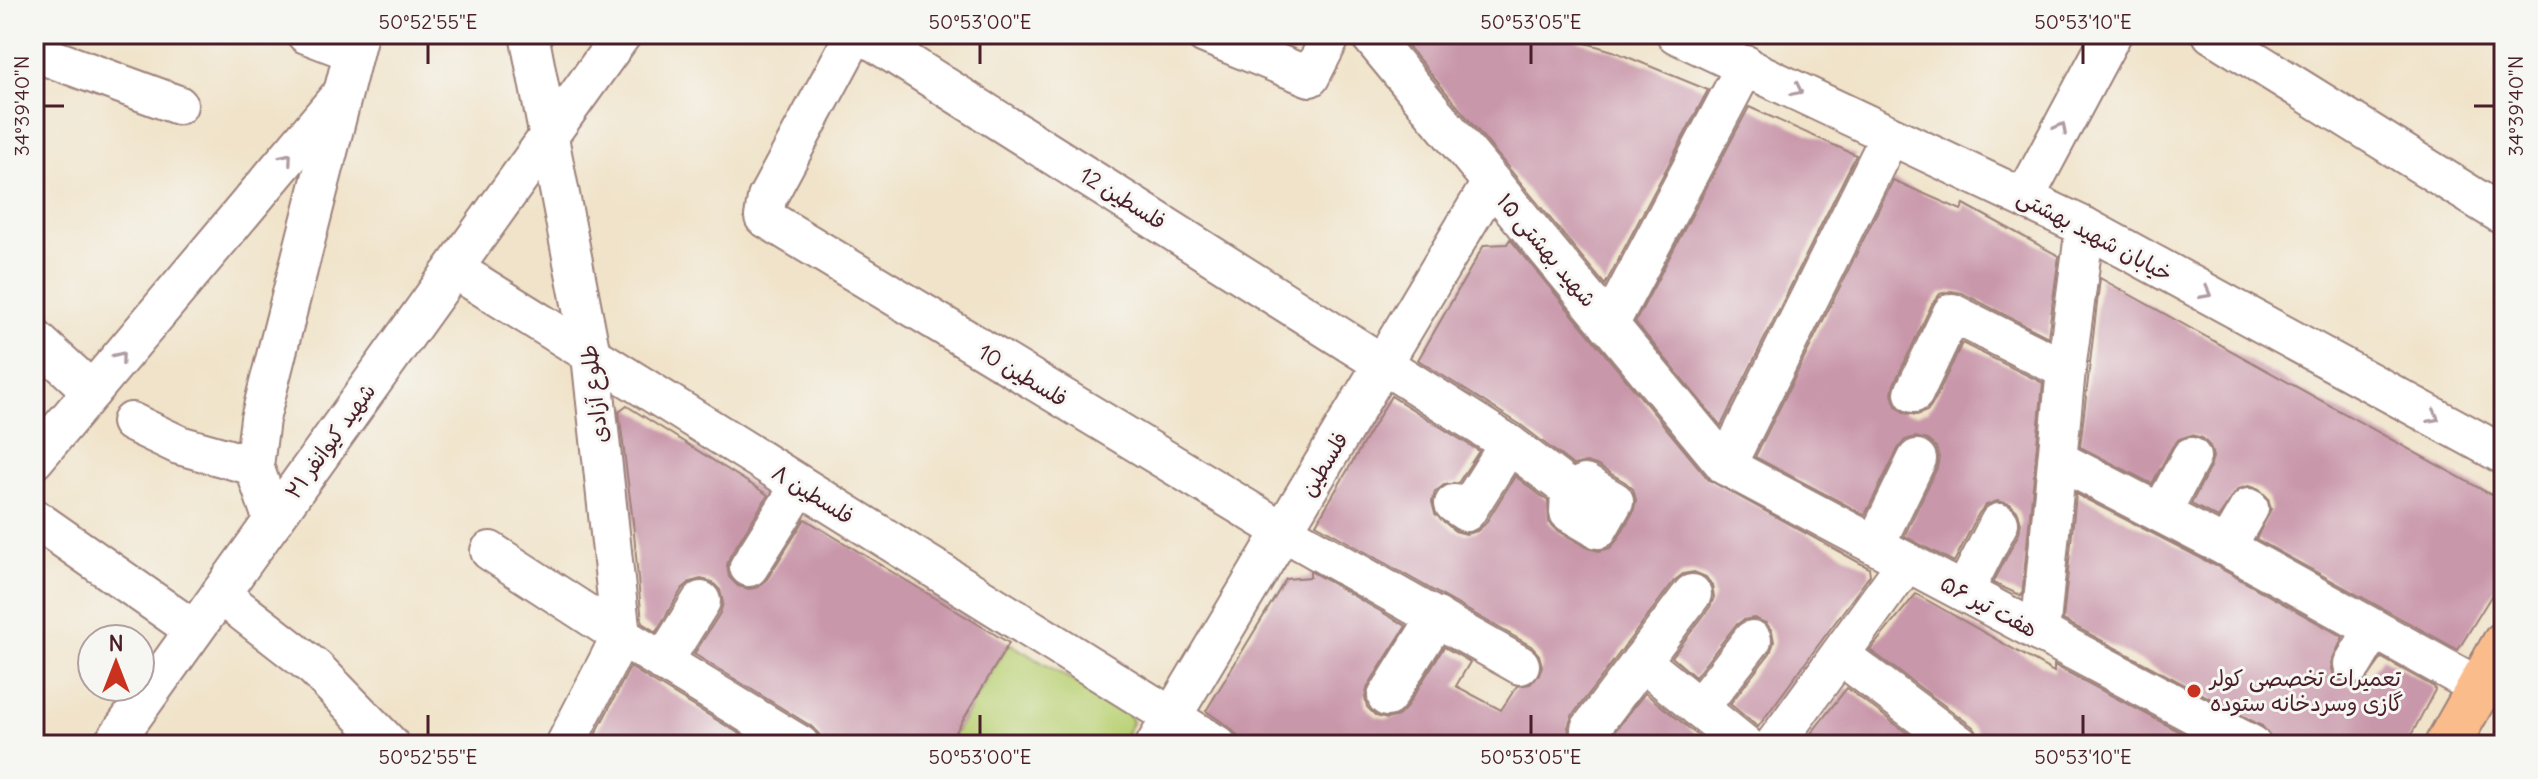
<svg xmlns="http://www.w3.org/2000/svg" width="2538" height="779" font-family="Delius,'Playpen Sans Arabic',sans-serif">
<rect width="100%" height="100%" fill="#f6f6f2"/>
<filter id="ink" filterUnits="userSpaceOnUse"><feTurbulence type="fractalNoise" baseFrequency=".0125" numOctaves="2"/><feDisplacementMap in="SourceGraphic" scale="16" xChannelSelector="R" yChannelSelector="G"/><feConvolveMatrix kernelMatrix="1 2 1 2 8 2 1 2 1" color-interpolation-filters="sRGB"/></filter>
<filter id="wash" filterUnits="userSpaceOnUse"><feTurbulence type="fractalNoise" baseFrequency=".006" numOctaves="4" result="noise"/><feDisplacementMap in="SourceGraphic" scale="32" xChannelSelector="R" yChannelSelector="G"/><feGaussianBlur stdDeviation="1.8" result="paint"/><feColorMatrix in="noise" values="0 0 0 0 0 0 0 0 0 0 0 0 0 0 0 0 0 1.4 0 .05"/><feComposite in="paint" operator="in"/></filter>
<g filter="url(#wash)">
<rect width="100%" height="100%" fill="#f0e3c9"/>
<polygon fill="#bbd277" stroke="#827851" stroke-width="2" points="1009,643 1129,714 1132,723 1119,745 948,745"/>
<g id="blocks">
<g fill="#c997aa">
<polygon points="1398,34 1555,34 1613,51 1708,90 1605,285"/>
<polygon points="1749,107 1856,155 1721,426 1635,322"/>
<polygon points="1893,180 1961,210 1964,204 2059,256 2048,337 1962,293 1951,291 1940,294 1932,304 1894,384 1892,394 1896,406 1905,413 1917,415 1927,411 1934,402 1962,343 2043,383 2022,596 1993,583 2019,533 2021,523 2018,512 2010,504 1997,501 1986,505 1979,513 1954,562 1904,536 1937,468 1939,457 1936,447 1927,440 1915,437 1905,440 1898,449 1865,515 1755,457"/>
<polygon points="1510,239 1709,480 1869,568 1870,575 1758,727 1730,704 1770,653 1774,642 1772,631 1766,623 1754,618 1743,620 1735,626 1695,677 1672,657 1710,607 1714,597 1712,586 1706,577 1694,572 1683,574 1674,581 1572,716 1568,727 1570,737 1575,745 1239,745 1237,735 1229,727 1206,711 1286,579 1310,577 1310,571 1406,626 1368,686 1365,697 1367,707 1376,716 1387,719 1398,716 1405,709 1444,647 1470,662 1456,686 1501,710 1517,686 1530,684 1539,675 1542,666 1539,655 1531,646 1316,524 1391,396 1479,451 1458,483 1444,485 1435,492 1432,502 1435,514 1455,531 1466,534 1477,531 1485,524 1515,476 1548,501 1549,522 1557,530 1588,548 1599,551 1610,548 1617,540 1633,512 1636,500 1633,489 1625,482 1596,465 1586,462 1573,465 1521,425 1418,360 1484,245 1507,244"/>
<polygon points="2100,278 2495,497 2504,529 2504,575 2458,650 2256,539 2271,509 2268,498 2259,489 2248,486 2238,489 2218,518 2191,504 2210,467 2213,457 2210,446 2202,438 2191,435 2179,439 2172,447 2152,484 2080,447"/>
<polygon points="627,406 768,495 730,556 727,565 729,577 738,586 749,589 759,587 767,579 805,519 1009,643 948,745 822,745 819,734 811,726 694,654 720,613 723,603 720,590 712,582 701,579 690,582 682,589 656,632 642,623 633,522 619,412"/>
<polygon points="2076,494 2216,566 2343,637 2331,663 2333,674 2342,683 2353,686 2364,683 2382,658 2434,687 2435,690 2406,745 2277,745 2262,726 2063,620"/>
<polygon points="1916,594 2054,672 2054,665 2205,745 1982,745 1980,736 1973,727 1870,650"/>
<polygon points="630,667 652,681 758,745 590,745"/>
<polygon points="1847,688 1923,745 1802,745"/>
<polygon points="1645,693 1685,725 1709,745 1604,745"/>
</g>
</g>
</g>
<g filter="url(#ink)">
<use href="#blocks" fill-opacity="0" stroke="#9d817a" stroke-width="2"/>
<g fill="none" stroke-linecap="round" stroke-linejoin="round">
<g stroke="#9d817a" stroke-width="42">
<g id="minor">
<polyline points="306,34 353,52"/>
<polyline points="529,34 591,355 621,636 565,745"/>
<polyline points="855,34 767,198 764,217 1283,531 1520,665"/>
<polyline points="862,34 1509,444 1570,490 1569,512 1598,529 1614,501 1585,484 1570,490"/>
<polyline points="1205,34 1310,77 1332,34"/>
<polyline points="1369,34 1726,466 2252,745"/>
<polyline points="1676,34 2085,227 2504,455"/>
<polyline points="2212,34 2504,216"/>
<polyline points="34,52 178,105"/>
<polyline points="2025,197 2112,34"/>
<polyline points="454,269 1217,745"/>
<polyline points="1609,325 1746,65"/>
<polyline points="34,338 92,391"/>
<polyline points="1914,393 1952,313 2066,370"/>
<polyline points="131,422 179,445 254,466"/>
<polyline points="34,460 338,98"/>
<polyline points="2058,460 2226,547 2479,687"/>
<polyline points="1726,466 1890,136"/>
<polyline points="1454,504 1466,512 1509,444"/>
<polyline points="2161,513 2191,457"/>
<polyline points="34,518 194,630"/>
<polyline points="273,521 254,466 260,419 358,34"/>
<polyline points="1875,545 1917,459"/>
<polyline points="2226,547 2249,508"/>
<polyline points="490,551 621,636 800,745"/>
<polyline points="749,567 800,486"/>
<polyline points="1964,592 1999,523"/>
<polyline points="220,594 315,668 390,745"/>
<polyline points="2040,633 2066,370 2085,227"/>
<polyline points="1840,655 1960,745"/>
<polyline points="1641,661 1745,745"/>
<polyline points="663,662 701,601"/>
<polyline points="2353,664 2374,629"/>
<polyline points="1387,697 1437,617"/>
<polyline points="1699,708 1752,640"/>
<polyline points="1590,729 1692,594"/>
<polyline points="112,745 622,34"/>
<polyline points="1155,745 1491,183"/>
<polyline points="1774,745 1907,562"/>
</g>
</g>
<g stroke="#9d817a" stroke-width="48">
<polyline id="major" points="2447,745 2504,644"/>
</g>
<use href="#minor" stroke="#fff" stroke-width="38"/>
<use href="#major" stroke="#fabc8b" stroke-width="44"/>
</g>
<defs><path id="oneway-chevron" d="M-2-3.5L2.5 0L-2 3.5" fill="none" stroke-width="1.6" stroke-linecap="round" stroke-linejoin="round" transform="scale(2)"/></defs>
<g stroke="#ae9aa0">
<use href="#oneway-chevron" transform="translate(1797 90) rotate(26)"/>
<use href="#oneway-chevron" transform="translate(2061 128) rotate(-62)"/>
<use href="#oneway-chevron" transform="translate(287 158) rotate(-50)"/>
<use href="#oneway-chevron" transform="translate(2206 293) rotate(28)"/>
<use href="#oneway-chevron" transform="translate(120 357) rotate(-50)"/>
<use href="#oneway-chevron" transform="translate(2434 417) rotate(28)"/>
</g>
</g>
<path fill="none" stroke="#4a1f2b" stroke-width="3" d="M428,44V64M980,44V64M1531,44V64M2083,44V64M44,106H64M2474,106H2494M428,715V735M980,715V735M1531,715V735M2083,715V735"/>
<circle fill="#c8321e" stroke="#f6f6f2" stroke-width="3" cx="2194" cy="691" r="8"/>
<g text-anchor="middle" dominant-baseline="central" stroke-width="6" stroke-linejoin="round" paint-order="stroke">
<g font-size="22" fill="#4a1f2b" stroke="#f6f6f2">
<text transform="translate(1123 198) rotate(32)">فلسطین 12</text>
<text transform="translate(2095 235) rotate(28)">خیابان شهید بهشتی</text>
<text transform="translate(1547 250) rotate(50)">شهید بهشتی ۱۵</text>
<text transform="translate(1023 375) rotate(31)">فلسطین 10</text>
<text transform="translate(594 394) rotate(-97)">طلوع آزادی</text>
<text transform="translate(330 441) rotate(-54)">شهید کیوانفر ۲۱</text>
<text transform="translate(1324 464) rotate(-59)">فلسطین</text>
<text transform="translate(813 494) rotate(32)">فلسطین ۸</text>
<text transform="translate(1989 606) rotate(28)">هفت تیر ۵۶</text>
</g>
<g font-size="22" fill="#4a1f2b" stroke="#f6f6f2" text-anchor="start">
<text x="2210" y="678">تعمیرات تخصصی کولر<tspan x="2210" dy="25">گازی وسردخانه ستوده</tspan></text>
</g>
</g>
<rect width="2538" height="779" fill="none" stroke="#f6f6f2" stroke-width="88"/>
<g transform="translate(116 663)"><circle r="38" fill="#f6f6f2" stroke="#b1a0a2" stroke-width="2"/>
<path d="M0-6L14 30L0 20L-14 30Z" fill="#c8321e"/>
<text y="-12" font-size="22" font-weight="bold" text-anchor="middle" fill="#4a1f2b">N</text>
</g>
<rect x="44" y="44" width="2450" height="691" fill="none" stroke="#4a1f2b" stroke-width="3"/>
<g font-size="20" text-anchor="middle" fill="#4a1f2b">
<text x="428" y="29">50°52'55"E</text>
<text x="980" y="29">50°53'00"E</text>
<text x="1531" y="29">50°53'05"E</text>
<text x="2083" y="29">50°53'10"E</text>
<text transform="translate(22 106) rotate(-90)" y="7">34°39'40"N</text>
<text transform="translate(2516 106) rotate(-90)" y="7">34°39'40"N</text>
<text x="428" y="764">50°52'55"E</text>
<text x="980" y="764">50°53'00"E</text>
<text x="1531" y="764">50°53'05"E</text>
<text x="2083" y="764">50°53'10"E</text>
</g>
</svg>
